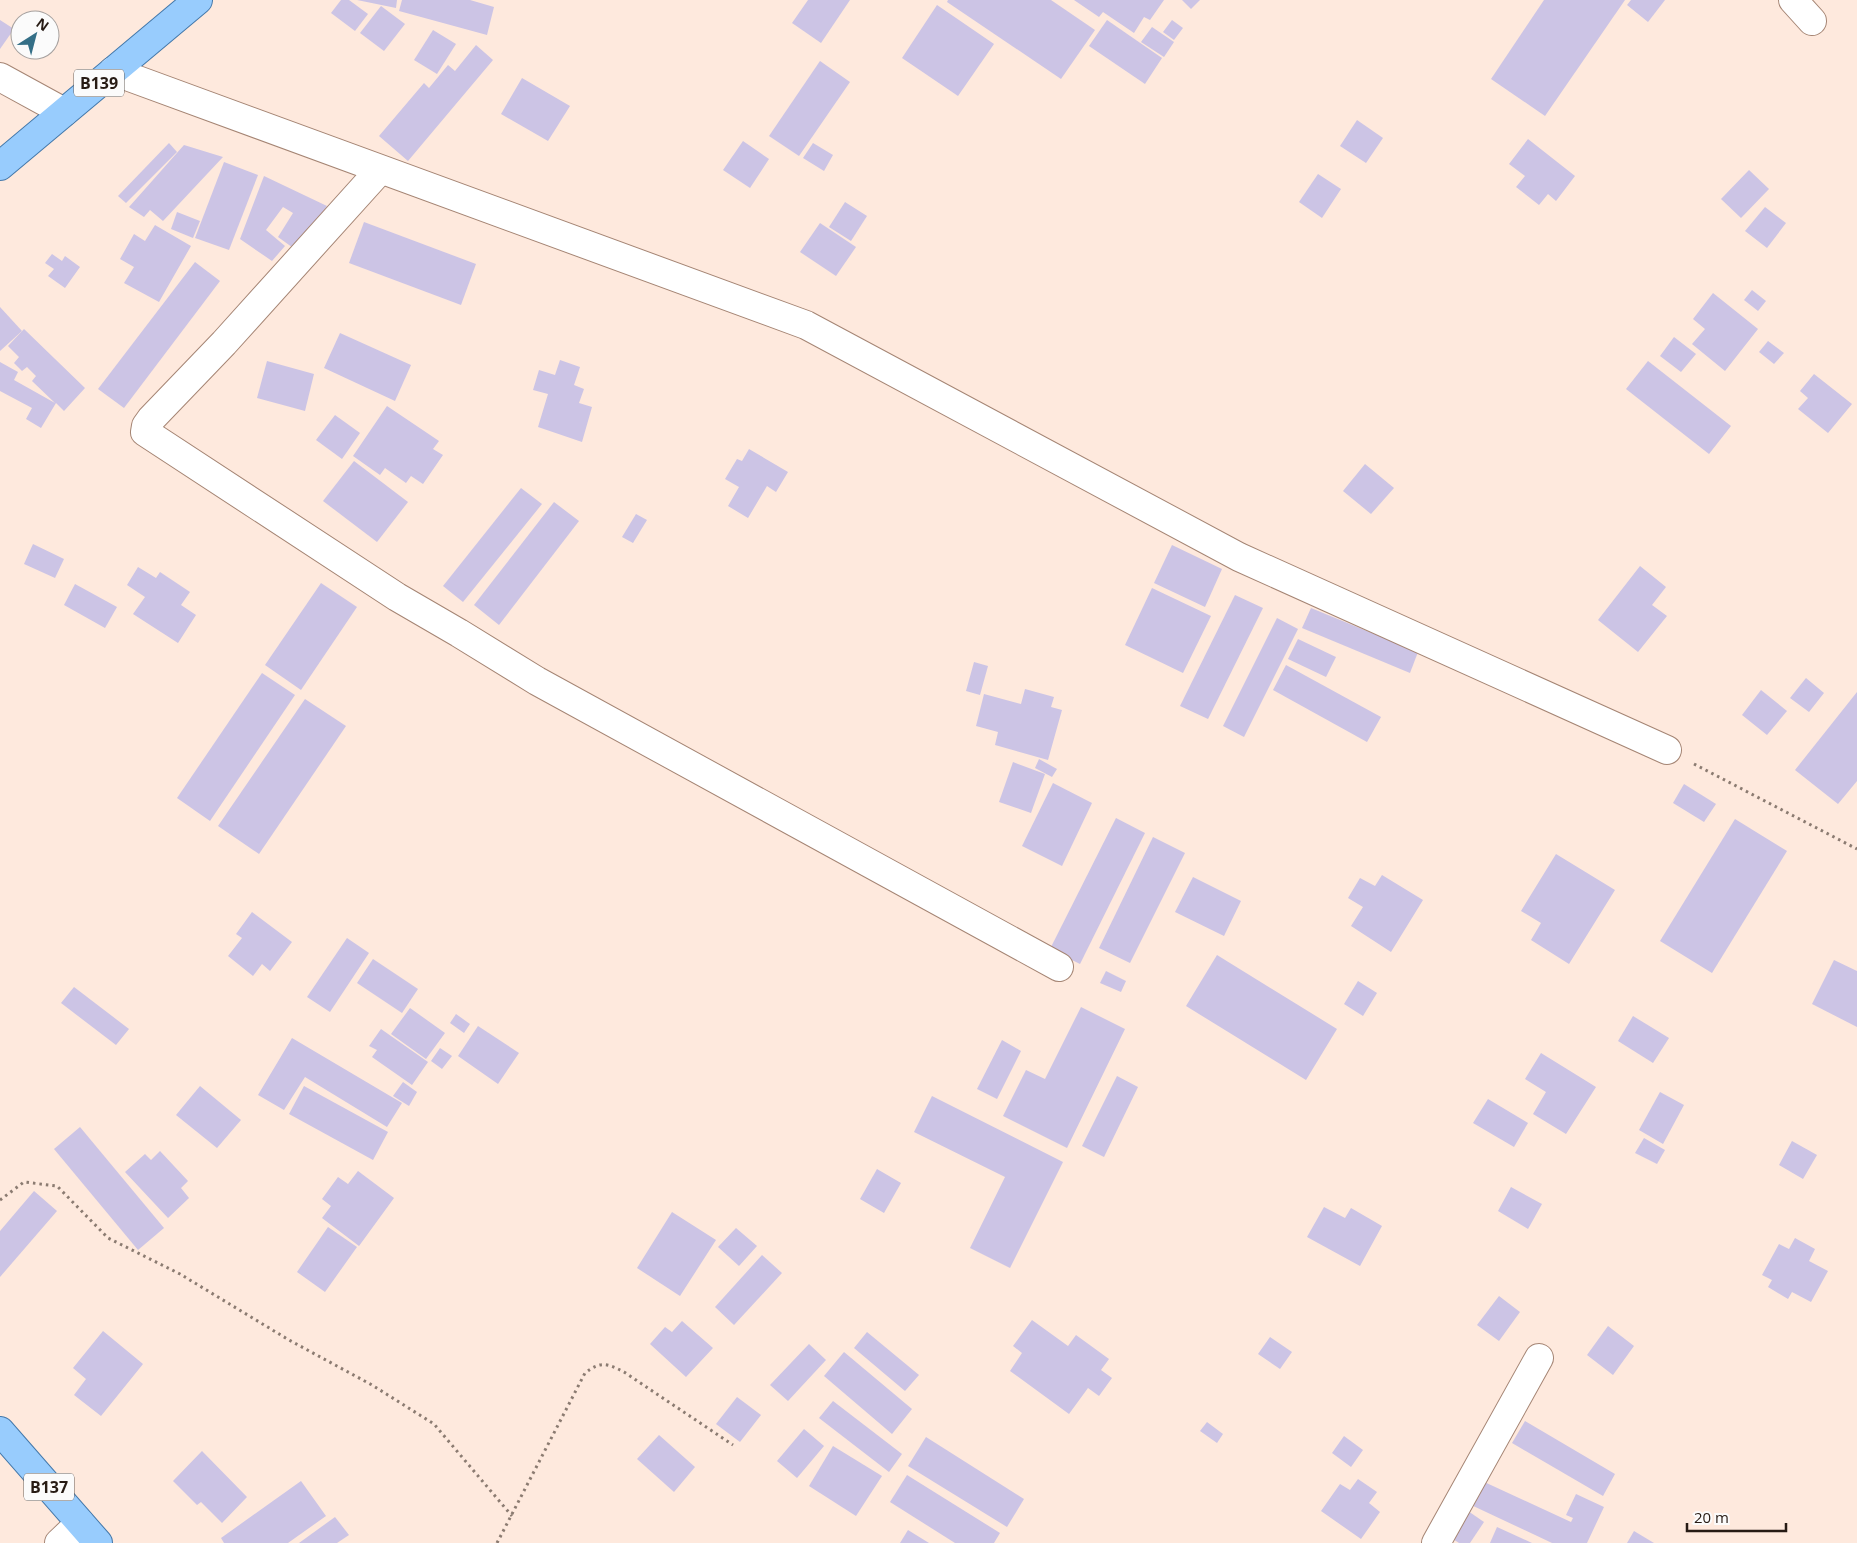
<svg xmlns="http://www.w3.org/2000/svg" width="1857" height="1543" font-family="'Open Sans',sans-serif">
<rect width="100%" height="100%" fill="#fee9dd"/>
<g fill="#ccc4e5">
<polygon points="341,0 349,0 368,14 355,31 331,13"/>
<polygon points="357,0 397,0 396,8"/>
<polygon points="402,0 470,0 494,7 487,35 399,11"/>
<polygon points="808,0 850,0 821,43 792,23"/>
<polygon points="948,0 1051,0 1095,30 1061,79 947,2"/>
<polygon points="1074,0 1164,0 1150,20 1144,17 1134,33 1103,12 1099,17"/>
<polygon points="1182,0 1200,0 1191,9"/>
<polygon points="1544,0 1625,0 1545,116 1491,79"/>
<polygon points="1631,0 1665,0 1648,22 1627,5"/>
<polygon points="937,5 994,44 958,96 902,58"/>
<polygon points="381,6 405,24 384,51 360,33"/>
<polygon points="0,20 14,29 0,49"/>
<polygon points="1107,20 1162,58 1145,84 1089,46"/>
<polygon points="1172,20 1183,28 1174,40 1163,32"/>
<polygon points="1152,27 1174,42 1164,57 1141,42"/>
<polygon points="433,30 456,44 437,74 414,60"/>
<polygon points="476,45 493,60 408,161 379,136 424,83 429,88 448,65 455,71"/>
<polygon points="820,61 850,82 799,156 769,136"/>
<polygon points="522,78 570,106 548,141 501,114"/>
<polygon points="1357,120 1383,138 1366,163 1340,146"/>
<polygon points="1528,139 1575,176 1556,201 1548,194 1539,205 1516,187 1525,176 1509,164"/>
<polygon points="743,141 769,159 750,188 723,170"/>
<polygon points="169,143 177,152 126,203 118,196"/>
<polygon points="813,143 833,155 824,171 803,158"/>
<polygon points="184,145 223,157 163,221 150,210 144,217 129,207"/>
<polygon points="224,162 258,175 229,250 195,238"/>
<polygon points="1749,170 1769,189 1741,218 1721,199"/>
<polygon points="1318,174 1341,189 1322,218 1299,202"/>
<polygon points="264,176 327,206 296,250 278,237 293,213 283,207 266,230 285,246 272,261 240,239"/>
<polygon points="845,202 867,216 851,241 829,227"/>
<polygon points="1765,207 1786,223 1767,248 1745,231"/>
<polygon points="177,212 200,221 193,238 171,229"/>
<polygon points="364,222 476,264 461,305 349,263"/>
<polygon points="820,223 856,247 836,276 800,252"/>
<polygon points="155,225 191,246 159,302 124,283 134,267 120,259 134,234 145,241"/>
<polygon points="52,254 62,261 65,256 80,267 65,288 48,276 54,269 45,263"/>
<polygon points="195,262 220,281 124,408 98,389"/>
<polygon points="1752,290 1766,301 1758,311 1744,300"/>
<polygon points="1713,293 1758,329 1725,371 1692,344 1705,329 1693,319"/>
<polygon points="0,307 22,331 0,351"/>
<polygon points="24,329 85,388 64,411 56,403 41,428 26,419 32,408 0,391 0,362 18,372 14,380 55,403 32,381 36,376 27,367 22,371 14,363 19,357 8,346"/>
<polygon points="340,333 411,365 395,401 324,368"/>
<polygon points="1674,337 1696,354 1681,372 1660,356"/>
<polygon points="1768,341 1784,353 1774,364 1759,352"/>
<polygon points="560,360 580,367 574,385 584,389 579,403 592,407 582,442 538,427 548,394 533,390 539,370 555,375"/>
<polygon points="267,361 314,374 305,411 257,398"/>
<polygon points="1648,361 1731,426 1709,454 1626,389"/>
<polygon points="1814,374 1852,404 1828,433 1798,409 1808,398 1800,391"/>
<polygon points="387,406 439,441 433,449 443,455 423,484 411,476 406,483 385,468 380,475 353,456"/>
<polygon points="335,415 360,433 342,459 316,440"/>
<polygon points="749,449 788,472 776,492 767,486 748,518 728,506 739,487 725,479 737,459 742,461"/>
<polygon points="354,461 408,502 377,542 323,501"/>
<polygon points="1365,464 1394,488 1371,514 1343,491"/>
<polygon points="521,488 542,504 463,602 443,586"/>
<polygon points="554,502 579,521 499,625 474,605"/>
<polygon points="636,514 647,520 633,543 622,537"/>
<polygon points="33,544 64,559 55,578 24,564"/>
<polygon points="1172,545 1222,569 1205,607 1154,583"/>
<polygon points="1640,566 1666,587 1652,605 1667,616 1638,652 1598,620"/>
<polygon points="138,567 156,578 160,572 190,592 181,605 196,615 178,643 133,614 145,597 127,585"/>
<polygon points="321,583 357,607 301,690 265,665"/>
<polygon points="75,584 117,607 105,628 64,605"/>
<polygon points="1152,588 1211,616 1183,673 1125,645"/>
<polygon points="1235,595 1263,608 1208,719 1180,706"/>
<polygon points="1311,608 1418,652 1410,673 1302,628"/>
<polygon points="1277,618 1298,629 1244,737 1223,726"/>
<polygon points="1298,639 1336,657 1326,677 1288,659"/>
<polygon points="974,662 988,666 980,695 966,691"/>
<polygon points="1286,665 1381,717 1367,742 1273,690"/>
<polygon points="262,673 295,695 210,821 177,798"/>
<polygon points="1806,678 1824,693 1809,712 1790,698"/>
<polygon points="1025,689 1054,697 1051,707 1062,710 1048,760 995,745 998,732 976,726 984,694 1021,704"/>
<polygon points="1761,690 1787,711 1767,735 1742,715"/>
<polygon points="1857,692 1857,781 1838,804 1795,770"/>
<polygon points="305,699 346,726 259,854 218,826"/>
<polygon points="1039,759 1057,769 1052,777 1035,768"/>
<polygon points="1013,762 1045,774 1031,813 999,802"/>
<polygon points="1053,783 1092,803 1062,866 1022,846"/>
<polygon points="1684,784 1716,804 1704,822 1673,803"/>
<polygon points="1116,818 1145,833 1080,964 1050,949"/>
<polygon points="1735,819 1787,851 1712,973 1660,941"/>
<polygon points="1153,837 1185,853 1130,963 1099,948"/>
<polygon points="1556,854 1615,890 1569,964 1531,940 1541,923 1521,911"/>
<polygon points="1382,875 1423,900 1391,952 1351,926 1363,907 1348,898 1360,878 1375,886"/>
<polygon points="1193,877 1241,901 1224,936 1175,912"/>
<polygon points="252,912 292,942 270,971 262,964 253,976 228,956 242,938 236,934"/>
<polygon points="347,938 369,953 330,1012 307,997"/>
<polygon points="1217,955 1337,1029 1306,1080 1186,1006"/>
<polygon points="373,959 418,989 402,1013 357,983"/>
<polygon points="1834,960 1857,971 1857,1027 1812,1004"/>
<polygon points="1106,971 1126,981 1121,992 1100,983"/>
<polygon points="1358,981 1377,993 1363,1016 1344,1004"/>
<polygon points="74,987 129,1029 116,1045 61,1003"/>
<polygon points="1081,1007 1125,1029 1067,1148 1003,1116 1026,1070 1045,1079"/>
<polygon points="410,1008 445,1033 426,1059 391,1034"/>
<polygon points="456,1014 470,1024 464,1033 450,1023"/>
<polygon points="1633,1016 1669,1038 1653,1063 1618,1041"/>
<polygon points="478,1026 519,1053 498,1084 458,1056"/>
<polygon points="381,1029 428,1062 412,1085 372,1057 377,1050 369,1046"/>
<polygon points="292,1038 402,1103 387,1127 305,1077 284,1110 258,1095"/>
<polygon points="1002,1040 1021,1051 997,1099 977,1089"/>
<polygon points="440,1048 452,1056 442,1069 431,1061"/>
<polygon points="1541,1053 1596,1087 1566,1134 1533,1114 1546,1092 1525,1079"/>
<polygon points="1117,1076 1138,1087 1104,1157 1082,1146"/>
<polygon points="403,1082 417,1092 409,1106 393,1096"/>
<polygon points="200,1086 241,1120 217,1148 176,1115"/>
<polygon points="304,1086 388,1132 373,1160 289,1114"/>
<polygon points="1660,1092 1684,1105 1663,1144 1639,1130"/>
<polygon points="932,1096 1063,1162 1010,1268 970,1248 1005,1177 914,1132"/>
<polygon points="1488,1099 1528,1123 1514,1147 1473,1123"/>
<polygon points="80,1127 164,1228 138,1250 54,1149"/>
<polygon points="1644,1138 1665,1150 1657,1164 1635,1153"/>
<polygon points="1792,1141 1817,1155 1803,1179 1779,1165"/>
<polygon points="160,1151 188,1181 181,1188 189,1198 168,1218 125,1172 145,1154 151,1160"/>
<polygon points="877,1169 901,1183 884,1213 860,1199"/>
<polygon points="358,1171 394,1198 359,1246 322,1218 331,1206 322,1199 338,1177 348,1184"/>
<polygon points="1511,1187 1542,1204 1528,1229 1498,1211"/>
<polygon points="34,1191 57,1211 0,1277 0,1231"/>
<polygon points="1324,1207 1345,1218 1351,1208 1382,1226 1360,1266 1307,1237"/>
<polygon points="672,1212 716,1240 680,1296 637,1268"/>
<polygon points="328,1227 357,1247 325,1292 297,1272"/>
<polygon points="736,1228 757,1246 739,1266 718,1247"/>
<polygon points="1795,1238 1815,1249 1809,1261 1828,1271 1811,1302 1792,1292 1788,1299 1768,1287 1772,1280 1762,1275 1779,1244 1789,1249"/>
<polygon points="762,1255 782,1273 734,1325 715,1307"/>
<polygon points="1499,1296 1520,1312 1499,1341 1477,1325"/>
<polygon points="1032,1320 1068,1346 1076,1335 1109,1359 1101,1370 1112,1378 1099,1396 1088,1388 1069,1414 1010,1371 1022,1353 1013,1346"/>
<polygon points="682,1321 713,1348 686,1377 650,1344 665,1327 672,1332"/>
<polygon points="1608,1326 1634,1346 1613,1375 1587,1355"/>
<polygon points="103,1331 143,1364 101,1416 74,1395 86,1379 73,1368"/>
<polygon points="867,1332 919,1375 905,1391 854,1348"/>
<polygon points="1270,1337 1292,1352 1280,1369 1258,1354"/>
<polygon points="809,1344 826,1360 788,1401 770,1385"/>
<polygon points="844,1352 912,1409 892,1434 824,1376"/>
<polygon points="737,1397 761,1415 740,1442 716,1424"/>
<polygon points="833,1401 902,1454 889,1472 819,1418"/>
<polygon points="1525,1421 1615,1474 1603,1496 1512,1443"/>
<polygon points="1207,1422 1223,1434 1217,1443 1200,1431"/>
<polygon points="804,1429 824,1446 797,1478 777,1461"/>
<polygon points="659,1435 695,1467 674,1492 637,1459"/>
<polygon points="1344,1436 1363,1450 1351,1467 1332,1453"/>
<polygon points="926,1437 1024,1499 1007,1527 908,1466"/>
<polygon points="833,1446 882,1476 856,1516 809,1486"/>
<polygon points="202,1451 247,1497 222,1523 201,1502 197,1505 173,1481"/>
<polygon points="907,1475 1000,1533 994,1543 955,1543 890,1502"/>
<polygon points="1358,1479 1377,1492 1369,1503 1380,1512 1361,1539 1321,1511 1340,1484 1350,1490"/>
<polygon points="1480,1480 1571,1522 1573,1518 1566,1515 1576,1494 1604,1507 1587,1543 1552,1543 1469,1504"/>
<polygon points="301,1481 326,1516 288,1543 224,1543 221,1538"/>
<polygon points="1468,1511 1484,1522 1470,1543 1459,1543 1450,1537"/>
<polygon points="335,1517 349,1535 337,1543 299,1543"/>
<polygon points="1497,1527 1532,1543 1490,1543"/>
<polygon points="908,1530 929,1543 900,1543"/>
<polygon points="1634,1531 1654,1543 1627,1543"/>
</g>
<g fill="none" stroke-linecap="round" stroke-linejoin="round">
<g stroke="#a58574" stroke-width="30">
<g id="minor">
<polyline points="1793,0 1812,21"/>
<polyline points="113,71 806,325 1239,557 1667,750"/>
<polyline points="0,77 64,112"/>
<polyline points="380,170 224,343 151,419 146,426 145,432 397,597 459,633 537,681 1059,967"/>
<polyline points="59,1543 80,1523"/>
<polyline points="1436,1543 1539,1358"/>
</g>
</g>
<g stroke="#4478aa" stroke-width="30">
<g id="major">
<polyline points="0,166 198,0"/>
<polyline points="0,1431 98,1543"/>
</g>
</g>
<g stroke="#8b7b71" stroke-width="3" stroke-dasharray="2.5 4" stroke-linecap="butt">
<polyline points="1694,764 1857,849"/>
<polyline points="0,1200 24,1182 57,1186 108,1238 180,1274 289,1340 372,1385 434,1424 512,1516"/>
<path d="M497,1543L585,1373C600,1361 607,1363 624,1372L733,1445"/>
</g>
<use href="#minor" stroke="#fff" stroke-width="28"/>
<use href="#major" stroke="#98ccfd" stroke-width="28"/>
</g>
<g text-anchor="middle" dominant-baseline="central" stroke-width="4.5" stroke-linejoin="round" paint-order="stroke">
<g fill="#fbfbfb" stroke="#675e59" stroke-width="1">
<rect x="74" y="69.5" width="50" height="27" rx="4"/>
<rect x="24" y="1473.5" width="50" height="27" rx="4"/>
</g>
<g font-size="16" font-weight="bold" fill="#271b14">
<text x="99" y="83">B139</text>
<text x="49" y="1487">B137</text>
</g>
</g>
<g transform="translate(35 35) rotate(36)"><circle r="24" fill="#fbfbfb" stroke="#a6a19f"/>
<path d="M0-4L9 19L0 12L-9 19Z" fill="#346f87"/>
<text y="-8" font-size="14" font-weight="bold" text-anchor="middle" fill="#271b14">N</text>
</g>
<path d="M1687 1523v8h99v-8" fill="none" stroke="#271b14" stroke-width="2.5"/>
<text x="1694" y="1523" font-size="15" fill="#271b14" stroke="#fbfbfb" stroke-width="4" paint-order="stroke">20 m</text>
</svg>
